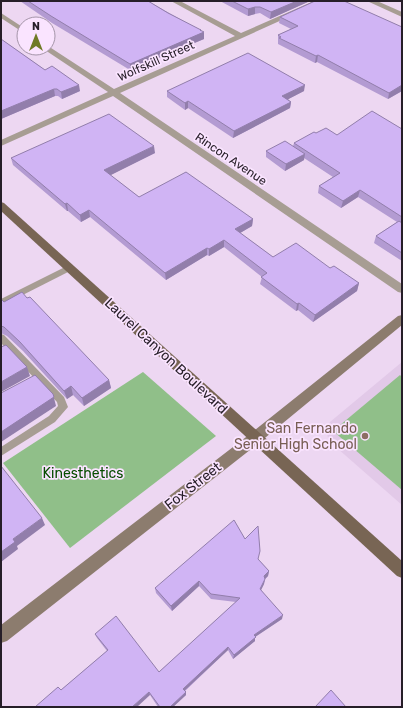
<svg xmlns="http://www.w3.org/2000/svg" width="403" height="708" font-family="Rubik,sans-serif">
<rect width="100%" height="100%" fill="#edd7f2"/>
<polygon fill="#e2c9e8" points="402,362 402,505 329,441 326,430 330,422"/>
<g fill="#90bf89">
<polygon points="143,372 216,436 70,548 3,463"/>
<polygon points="400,375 402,377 402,490 333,431"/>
</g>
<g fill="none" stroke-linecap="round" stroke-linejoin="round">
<g fill="#a79d93" fill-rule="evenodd">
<polygon points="69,265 72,266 73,268 72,270 1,306 1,299"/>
<polygon points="1,334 4,335 64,397 68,407 55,422 1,456 1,447 49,416 58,406 57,402 1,343"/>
</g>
<g fill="#a79d93" fill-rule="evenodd">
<polygon points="171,1 180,1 241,33 314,1 324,1 120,93 402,284 402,293 398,292 113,96 1,146 1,140 108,92 45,50 44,48 48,48 48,46 114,89 235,36"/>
<polygon points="367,1 377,1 402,12 402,17"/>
<polygon points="1,13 24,28 24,33 1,18"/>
</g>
<polygon fill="#8c7c6e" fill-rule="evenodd" points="402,315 402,325 260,442 7,641 1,643 1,625 250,434 398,316"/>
<polygon fill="#786554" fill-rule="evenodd" points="1,202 4,203 402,561 402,578 397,576 1,211"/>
</g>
<g fill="#b39bd2">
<polygon points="20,1 148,1 201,31 204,39 130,70 52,23"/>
<polygon points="220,1 310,1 270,19 260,13 255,14 248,16"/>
<polygon points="315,1 402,91 388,99 317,62 315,63 278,44 278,35 291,29 279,23 280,17"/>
<polygon points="1,39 45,70 80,91 62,99 58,96 55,96 1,119"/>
<polygon points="167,91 304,91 288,99 291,102 290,108 233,138 188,108 185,110 167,97"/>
<polygon points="402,129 402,261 374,243 376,236 397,222 358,197 341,208 318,193 319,186 333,177 304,158 304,160 285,171 266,157 266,151 293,146 294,143 316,133 337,135"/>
<polygon points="155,153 110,175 139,197 253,219 252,226 240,233 273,257 330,268 359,283 357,291 313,322 298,310 296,311 260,284 262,277 224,247 209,256 207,255 166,280 90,217 81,222 68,211 67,211 13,165 11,158"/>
<polygon points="1,299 4,302 109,380 111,388 84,406 73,395 67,399 23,351 7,336 1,333"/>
<polygon points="245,539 258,559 269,571 268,576 265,579 264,584 261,590 282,619 255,637 255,641 233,659 228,650 185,691 186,695 173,707 158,707 150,695 61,690 107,651 97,638 95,634 159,672 236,602 211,599 199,586 172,611 156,593 155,588"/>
</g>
<g fill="#927eab">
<polygon points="297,1 310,1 270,19 271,12"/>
<polygon points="255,7 255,14 248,16 248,9"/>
<polygon points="201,30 201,33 204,32 204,39 130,70 130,64"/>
<polygon points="318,55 317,62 315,63 316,56"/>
<polygon points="79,85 80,91 62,99 61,92"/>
<polygon points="305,85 304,91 281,103 282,96"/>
<polygon points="402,85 402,91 388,99 389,93"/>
<polygon points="54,89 55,96 1,119 1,111"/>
<polygon points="188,101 188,108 185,110 185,103"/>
<polygon points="291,102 290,108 233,138 234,131"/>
<polygon points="154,146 155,153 105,178 104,170"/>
<polygon points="305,154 304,160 285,171 286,164"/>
<polygon points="360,190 358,197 341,208 343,201"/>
<polygon points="67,203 68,211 67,211 65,204"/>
<polygon points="89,210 90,217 81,222 80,215"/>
<polygon points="253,219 252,226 235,236 235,229"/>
<polygon points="224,240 224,247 209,256 209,249"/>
<polygon points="207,248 207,255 166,280 165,273"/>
<polygon points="359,283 357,291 313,322 315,315"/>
<polygon points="299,303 298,310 296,311 297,304"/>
<polygon points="27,367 30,376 1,392 1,382"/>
<polygon points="109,380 111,388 84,406 82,398"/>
<polygon points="71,386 73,395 67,399 64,391"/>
<polygon points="53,394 56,406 1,442 1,432"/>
<polygon points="42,518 45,525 17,546 18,549 1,562 1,552 13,539"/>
<polygon points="269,571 268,576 263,581 264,576"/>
<polygon points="265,579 264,584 259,594 260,589"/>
<polygon points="199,581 199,586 172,611 171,606"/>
<polygon points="283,615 282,619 255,637 255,641 233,659 234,655 254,635"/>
<polygon points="228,647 228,650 183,692 183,689"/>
<polygon points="149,692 150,695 137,707 132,707"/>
<polygon points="186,692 186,695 173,707 170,707"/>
</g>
<g fill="#d0b4f4" stroke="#927eab">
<polygon points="28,1 148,1 168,13 201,30 200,30 204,32 130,64 51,16"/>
<polygon points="232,1 297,1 271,12 260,7 255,7 248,9"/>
<polygon points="315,1 344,1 402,27 402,85 389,93 318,55 316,56 279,38 281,37 278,35 298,26 280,17"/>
<polygon points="1,39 45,70 52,66 79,85 61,92 57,89 54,89 1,111"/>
<polygon points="248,53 305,85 282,96 291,102 234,131 188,101 185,103 167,91"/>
<polygon points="372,111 402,129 402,217 360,190 343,201 319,186 340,173 294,143 314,132 316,133 326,128 337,135"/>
<polygon points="109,114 154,146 104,170 139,197 186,172 253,219 235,229 273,257 296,243 330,268 334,266 359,283 315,315 299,303 297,304 261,277 267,273 224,240 209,249 207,248 165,273 89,210 80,215 67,203 65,204 11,158"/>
<polygon points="285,141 305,154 286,164 266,151"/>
<polygon points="399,221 402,223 402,253 376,236"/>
<polygon points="22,292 27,298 30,297 109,380 82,398 71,386 64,391 20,342 4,327 1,326 1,299 4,302"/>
<polygon points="6,345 27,367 1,382 1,347"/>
<polygon points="35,375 53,394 54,397 1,432 1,393"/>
<polygon points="1,466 42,518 13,539 15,542 1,552"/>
<polygon points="234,520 245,539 258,526 260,551 258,559 269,571 264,576 265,579 260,589 283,615 254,635 256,637 234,655 228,647 183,689 186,692 170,707 160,707 149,692 132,707 35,707 58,687 61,690 108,650 95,634 116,616 159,672 240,598 211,594 199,581 171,606 155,588"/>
<polygon points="331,690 346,707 315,707"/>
</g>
<circle fill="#8d6e63" stroke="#fae4ff" stroke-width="1.5" cx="365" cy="436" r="4"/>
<g text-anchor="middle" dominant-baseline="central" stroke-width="3.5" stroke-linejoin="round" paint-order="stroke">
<g font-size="12" fill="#261e28" stroke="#fae4ff">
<text transform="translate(156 61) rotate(-24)">Wolfskill Street</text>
<text transform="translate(231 159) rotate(34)">Rincon Avenue</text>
</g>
<g font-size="14" fill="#261e28" stroke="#fae4ff">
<text transform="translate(166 356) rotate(43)">Laurel Canyon Boulevard</text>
<text transform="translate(193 486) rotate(-38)">Fox Street</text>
</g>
<g font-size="14" fill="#785e54" stroke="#fae4ff" text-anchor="end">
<text x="357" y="428">San Fernando<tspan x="357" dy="16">Senior High School</tspan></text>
</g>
<g font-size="14" fill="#074d00" stroke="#fae4ff">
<text x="83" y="473">Kinesthetics</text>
</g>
</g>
<rect width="403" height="708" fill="none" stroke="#261e28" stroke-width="4"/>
<g transform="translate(36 36)"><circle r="19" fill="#fae4ff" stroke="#a595a9"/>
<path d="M0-3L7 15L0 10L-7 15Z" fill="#6f7a26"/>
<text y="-6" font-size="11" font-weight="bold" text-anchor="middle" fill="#261e28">N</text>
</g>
</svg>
